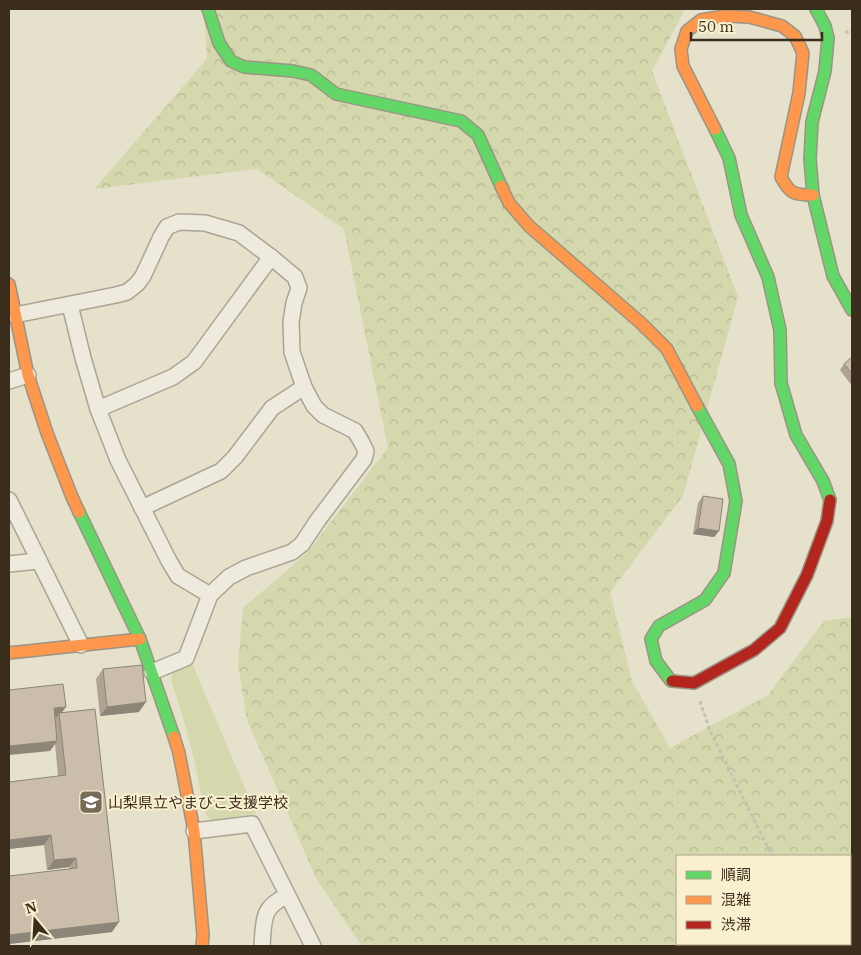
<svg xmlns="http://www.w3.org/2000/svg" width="861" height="955" font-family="'IBM Plex Serif','Noto Sans JP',serif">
<defs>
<pattern id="forest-crowns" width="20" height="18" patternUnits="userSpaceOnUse" patternTransform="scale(1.25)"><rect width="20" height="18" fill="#d4d8ac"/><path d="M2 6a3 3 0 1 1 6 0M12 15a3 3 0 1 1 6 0" fill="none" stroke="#b7ba93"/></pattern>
</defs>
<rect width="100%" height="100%" fill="#e6e1cb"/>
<path fill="url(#forest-crowns)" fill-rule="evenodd" d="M204,9H685L652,71L738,297L683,496L610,592L632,681L670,748L768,695L824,621L852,617V946H362L317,880L247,720L238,665L243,608L306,554L388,448L344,229L257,169L94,189L207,59ZM677,856H850V944H677Z"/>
<polygon fill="#d4d8ac" points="192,663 256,814 212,820 205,814 196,768 186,728 171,679 173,672"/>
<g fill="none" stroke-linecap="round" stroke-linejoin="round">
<g stroke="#aba494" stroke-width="18">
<g id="street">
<polyline points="70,305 83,358 98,409 118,460 169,561 178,576 210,595"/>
<polyline points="15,315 116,295 127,292 137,284 143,276 161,237 167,227 179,222 205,223 239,233 271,257 295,277 299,288 294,303 291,322 292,352 304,387 314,406 323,415 355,431 361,441 366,451 364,459 318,520 302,544 292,552 246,568 229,577 210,595 186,658 152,672"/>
<polyline points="9,381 28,375"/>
<polyline points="98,409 173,377 194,362 271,257"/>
<polyline points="9,500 81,645"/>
<polyline points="142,508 221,471 235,457 272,408 304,387"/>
<polyline points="9,564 38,561"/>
<polyline points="194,831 252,824 313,946"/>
<path d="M262,946C264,921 261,907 287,896"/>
</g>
</g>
<g stroke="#9b9485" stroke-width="14">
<g id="fast">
<polyline points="208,9 219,43 231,61 244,67 293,71 311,75 336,94 461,121 478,135 501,186"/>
<polyline points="816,9 825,26 828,38 825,71 812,122 810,159 813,195 833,276 852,310"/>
<polyline points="715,129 729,158 741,215 768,277 780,330 781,383 796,435 823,481 830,500"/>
<polyline points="79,512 140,639 174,737"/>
<polyline points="672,681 671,681 656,661 651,639 659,626 705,600 724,573 736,501 729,464 697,406"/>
</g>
</g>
<g stroke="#9b9485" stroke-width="14">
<g id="slow">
<path d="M715,129L683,66L681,49L687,31L701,20L725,16L749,17L782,26L795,36L803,53L799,93L781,177C790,194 794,195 813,195"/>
<polyline points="501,186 509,203 529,226 642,324 667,349 697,406"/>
<polyline points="9,284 28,375 47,433 72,497 79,512"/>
<polyline points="9,653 140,639"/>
<polyline points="174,737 179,753 194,831 203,935 202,946"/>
</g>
</g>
<g stroke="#9b9485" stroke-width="14">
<polyline id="jam" points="672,681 694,683 754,650 780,628 807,575 827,521 830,500"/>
</g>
<g stroke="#c7c1b4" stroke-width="3" stroke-dasharray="4 2.5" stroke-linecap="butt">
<polyline points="845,33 852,30"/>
<polyline points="700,701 710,731 772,856"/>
<polyline points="850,878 852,878"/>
</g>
<use href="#street" stroke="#eeeadd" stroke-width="15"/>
<use href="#fast" stroke="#63d668" stroke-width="11"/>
<use href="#slow" stroke="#ff974d" stroke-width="11"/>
<use href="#jam" stroke="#b3261e" stroke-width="11"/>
</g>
<g fill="#aea393">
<polygon points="852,357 852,386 840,370 844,364"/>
<polygon points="703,496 719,531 714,537 693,534 698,503"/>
<polygon points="103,669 139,712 100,716 96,679"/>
<polygon points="9,690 61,713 112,932 9,944 9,876 69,869 69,867 47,870 44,845 9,849 9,782 58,776 55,744 50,751"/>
</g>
<g fill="#8d8578">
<polygon points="698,528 719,531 714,537 693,534"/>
<polygon points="146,702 139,712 100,716 107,707"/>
<polygon points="66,707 60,715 59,713 57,717 47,718 54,708"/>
<polygon points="57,741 50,751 9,755 9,746"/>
<polygon points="51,835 44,845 9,849 9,840"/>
<polygon points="76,858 69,867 47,870 54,860"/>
<polygon points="119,922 112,932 9,944 9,935"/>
</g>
<g fill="#cabeab" stroke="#8d8578">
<polygon points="852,357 852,373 844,364"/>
<polygon points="703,496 723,499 719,531 698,528"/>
<polygon points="142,665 146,702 107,707 103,669"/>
<polygon points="63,684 66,707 54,708 57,741 9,746 9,690"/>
<polygon points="95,709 119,922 9,935 9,876 77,868 76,858 54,860 51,835 9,840 9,782 66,775 59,713"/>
</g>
<defs>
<g id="school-square" transform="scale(1.25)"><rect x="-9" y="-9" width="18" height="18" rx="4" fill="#776c59" stroke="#f9f0d0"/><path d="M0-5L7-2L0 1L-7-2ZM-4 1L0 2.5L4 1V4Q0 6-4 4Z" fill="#fff"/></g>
</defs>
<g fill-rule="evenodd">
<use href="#school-square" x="91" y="802"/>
</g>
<g text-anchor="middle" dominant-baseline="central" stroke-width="4" stroke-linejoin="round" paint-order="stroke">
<g font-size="15" fill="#3b2d1c" stroke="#f9f0d0" text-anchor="start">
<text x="108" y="802">山梨県立やまびこ支援学校</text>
</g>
</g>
<rect width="861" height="955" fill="none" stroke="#3b2d1c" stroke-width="20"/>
<rect x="676" y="855" width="175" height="90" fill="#f9f0d0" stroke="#ada288"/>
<rect x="686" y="871" width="25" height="8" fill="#63d668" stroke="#ada288"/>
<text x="721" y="880" font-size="15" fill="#3b2d1c">順調</text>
<rect x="686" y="896" width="25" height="8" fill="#ff974d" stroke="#ada288"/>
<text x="721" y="905" font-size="15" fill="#3b2d1c">混雑</text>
<rect x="686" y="921" width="25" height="8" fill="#b3261e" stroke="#ada288"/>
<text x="721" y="930" font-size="15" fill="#3b2d1c">渋滞</text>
<g transform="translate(35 920) rotate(342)" stroke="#f9f0d0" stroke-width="4" paint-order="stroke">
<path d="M0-4L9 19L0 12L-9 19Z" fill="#3b2d1c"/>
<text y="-8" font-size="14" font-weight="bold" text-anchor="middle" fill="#3b2d1c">N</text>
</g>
<path d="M691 32v8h131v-8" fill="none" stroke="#3b2d1c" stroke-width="2.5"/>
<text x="698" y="32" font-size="15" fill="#3b2d1c" stroke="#f9f0d0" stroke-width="4" paint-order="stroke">50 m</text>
</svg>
